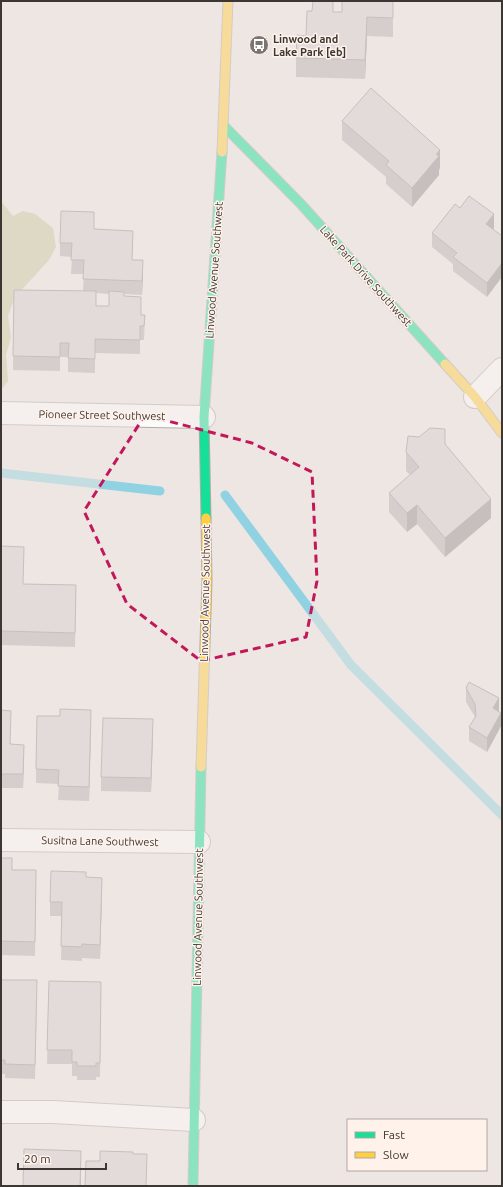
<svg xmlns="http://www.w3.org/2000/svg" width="503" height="1187" font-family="Ubuntu,sans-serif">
<rect width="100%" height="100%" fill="#eee6e2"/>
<polygon fill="#cac99f" points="1,201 13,216 23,211 35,214 53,228 56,247 49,260 15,297 8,316 11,337 6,355 8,381 1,390"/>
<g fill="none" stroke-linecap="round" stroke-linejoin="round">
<g stroke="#90d2e1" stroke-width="9">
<polyline points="1,473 160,491"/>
<polyline points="225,495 351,665 502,815"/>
</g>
<g stroke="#b3aca9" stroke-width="24">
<g id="street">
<polyline points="475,397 502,369"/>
<polyline points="1,413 204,417"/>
<polyline points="1,840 199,842"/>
<polyline points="1,1112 53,1112 194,1120"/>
</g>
</g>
<g stroke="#b3aca9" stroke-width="11">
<g id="fast">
<polyline points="224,126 300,203 445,364"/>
<polyline points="206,518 204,417 222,152"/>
<polyline points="193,1186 201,767"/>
</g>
</g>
<g stroke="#b3aca9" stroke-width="11">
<g id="slow">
<polyline points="222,152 228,1"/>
<polyline points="445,364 475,397 502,433"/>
<polyline points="201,767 207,581 206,518"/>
</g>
</g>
<use href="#street" stroke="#fcfbfb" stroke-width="22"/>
<use href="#fast" stroke="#16e098" stroke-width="9"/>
<use href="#slow" stroke="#ffcf43" stroke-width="9"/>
</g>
<g fill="#b7b2b1" fill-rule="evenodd">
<polygon points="333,12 393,15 393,37 367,36 365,79 296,77 296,58 306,36"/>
<polygon points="342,121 440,168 439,170 439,175 412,207 386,184 386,177 342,140"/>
<polygon points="460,208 494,228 493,229 487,297 453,271 453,264 432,247 432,233"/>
<path d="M60,243L133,244L132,260L143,274L142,295L124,294V296L141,315H145L144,340H140V354L95,353V373L68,372V357H60V371L13,370L14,290L83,291L84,274H71L72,257L60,256ZM96,293L109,294V306H96Z"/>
<polygon points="445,445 491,518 445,557 417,524 407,532 389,512 389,493 410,475 406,471 406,452"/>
<polygon points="1,546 23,584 76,585 75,647 1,645"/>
<polygon points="466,688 499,711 501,726 487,752 469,741 469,727 475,717 466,702"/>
<polygon points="1,710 11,744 24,758 23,788 1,788"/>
<polygon points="91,724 89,801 58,800 59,784 36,783 36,769"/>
<polygon points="153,733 151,792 101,791 101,777"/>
<polygon points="1,858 12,870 36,884 35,956 1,955"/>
<polygon points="102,892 100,959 82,958 82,961 61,960 62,916 50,916 50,902"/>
<polygon points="1,980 37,994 35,1079 5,1078 5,1074 1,1074"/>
<polygon points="49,981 101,982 100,1077 96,1077 96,1080 77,1080 77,1076 72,1076 72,1064 47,1064"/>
</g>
<g fill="#959190">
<polygon points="367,17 367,36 365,79 365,60"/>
<polygon points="440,150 440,168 439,170 439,175 412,207 412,188"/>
<polygon points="494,214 494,228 486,238 486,224"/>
<polygon points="143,260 143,274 142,295 142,281"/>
<polygon points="502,263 502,277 487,297 487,283"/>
<polygon points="491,499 491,518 445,557 445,538"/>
<polygon points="417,505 417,524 407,532 407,513"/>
<polygon points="499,698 499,712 493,708"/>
<polygon points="91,710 91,724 89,801 89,787"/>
<polygon points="501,713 501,726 487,752 487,738"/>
<polygon points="153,719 153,733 151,792 151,778"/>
<polygon points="24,745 24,758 23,788 23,774"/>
<polygon points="102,878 102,892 100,959 100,945"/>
<polygon points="81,1151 81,1186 80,1186"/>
</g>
<g fill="#d5cfce" stroke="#959190">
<polygon points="313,1 333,1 333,12 342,12 342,1 393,1 393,18 367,17 365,60 296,58 297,35 306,36 307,11 312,11"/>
<polygon points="371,88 440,150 436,154 439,156 412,188 386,165 389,161 342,121"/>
<polygon points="469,196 494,214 486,224 502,236 502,263 487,283 453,257 457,253 432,233 455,204 460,208"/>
<polygon points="61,211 94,212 94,229 133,231 132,260 143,260 142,281 83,279 84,260 71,260 72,243 60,243"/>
<polygon points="14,290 96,291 96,306 109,306 109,291 124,292 124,296 141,297 141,315 145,315 144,326 140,326 140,340 95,339 95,359 68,358 69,343 60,343 60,357 13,356"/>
<polygon points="430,428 445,429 445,444 491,499 445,538 417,505 407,513 389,493 419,467 406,452 408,436 419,437"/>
<polygon points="1,546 24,547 23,584 76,585 75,633 1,631"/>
<polygon points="469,682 499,698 493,708 501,713 487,738 469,727 476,716 475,704 466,688"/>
<polygon points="60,709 91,710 89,787 58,786 59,770 36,769 37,716 60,716"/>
<polygon points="1,710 11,711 10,744 24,745 23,774 1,774"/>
<polygon points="103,718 153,719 151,778 101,777"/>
<polygon points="1,858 12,858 12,870 36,870 35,942 1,941"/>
<polygon points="51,871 86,872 86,877 102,878 100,945 82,944 82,947 61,946 62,902 50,902"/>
<polygon points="1,980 37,980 35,1065 5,1064 5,1060 1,1060"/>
<polygon points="49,981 101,982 100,1063 96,1063 96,1066 77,1066 77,1062 72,1062 72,1050 47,1050"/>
<polygon points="24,1149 81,1151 80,1186 23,1186"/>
<polygon points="100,1151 133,1152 133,1154 147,1154 146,1186 85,1186 86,1161 100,1161"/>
</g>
<path d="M0 0H503V1187H0ZM145,415L252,443L312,472L317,581L306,637L201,661L127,604L84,511Z" fill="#eee6e2" fill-opacity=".55" fill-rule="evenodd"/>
<path fill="none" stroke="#c2185b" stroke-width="3" stroke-dasharray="8 5" stroke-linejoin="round" d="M145,415L252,443L312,472L317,581L306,637L201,661L127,604L84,511Z"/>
<defs>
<g id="bus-disc" transform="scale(1)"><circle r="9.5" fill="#7b7471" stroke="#fff2eb"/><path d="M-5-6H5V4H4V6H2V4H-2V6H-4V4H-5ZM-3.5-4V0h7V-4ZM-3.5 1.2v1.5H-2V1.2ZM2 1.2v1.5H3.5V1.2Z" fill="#fff"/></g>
</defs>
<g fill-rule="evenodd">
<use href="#bus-disc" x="259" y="45"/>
</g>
<g text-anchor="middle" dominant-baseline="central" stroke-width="3" stroke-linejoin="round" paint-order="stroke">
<g font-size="11" font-weight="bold" fill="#3d3734" stroke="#fff2eb" text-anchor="start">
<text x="273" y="39">Linwood and<tspan x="273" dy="13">Lake Park [eb]</tspan></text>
</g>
<g font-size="11" fill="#3d3734" stroke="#fff2eb">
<text transform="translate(214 270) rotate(-86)">Linwood Avenue Southwest</text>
<text transform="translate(366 276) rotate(48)">Lake Park Drive Southwest</text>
<text transform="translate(102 415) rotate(1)">Pioneer Street Southwest</text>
<text transform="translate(205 593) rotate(-89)">Linwood Avenue Southwest</text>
<text transform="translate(100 841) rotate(1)">Susitna Lane Southwest</text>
<text transform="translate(198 917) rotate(-89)">Linwood Avenue Southwest</text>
</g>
</g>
<rect width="503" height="1187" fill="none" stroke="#3d3734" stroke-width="4"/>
<rect x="347" y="1119" width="140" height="52" fill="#fff2eb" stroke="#b1a7a2"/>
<rect x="355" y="1132" width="20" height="6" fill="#16e098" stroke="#b1a7a2"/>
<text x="383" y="1139" font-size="12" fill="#3d3734">Fast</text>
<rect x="355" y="1152" width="20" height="6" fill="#ffcf43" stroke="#b1a7a2"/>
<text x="383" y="1159" font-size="12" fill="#3d3734">Slow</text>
<path d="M18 1163v6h88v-6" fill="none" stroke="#3d3734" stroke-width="2"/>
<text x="24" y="1163" font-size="12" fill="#3d3734" stroke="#fff2eb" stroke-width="3" paint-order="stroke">20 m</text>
</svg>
